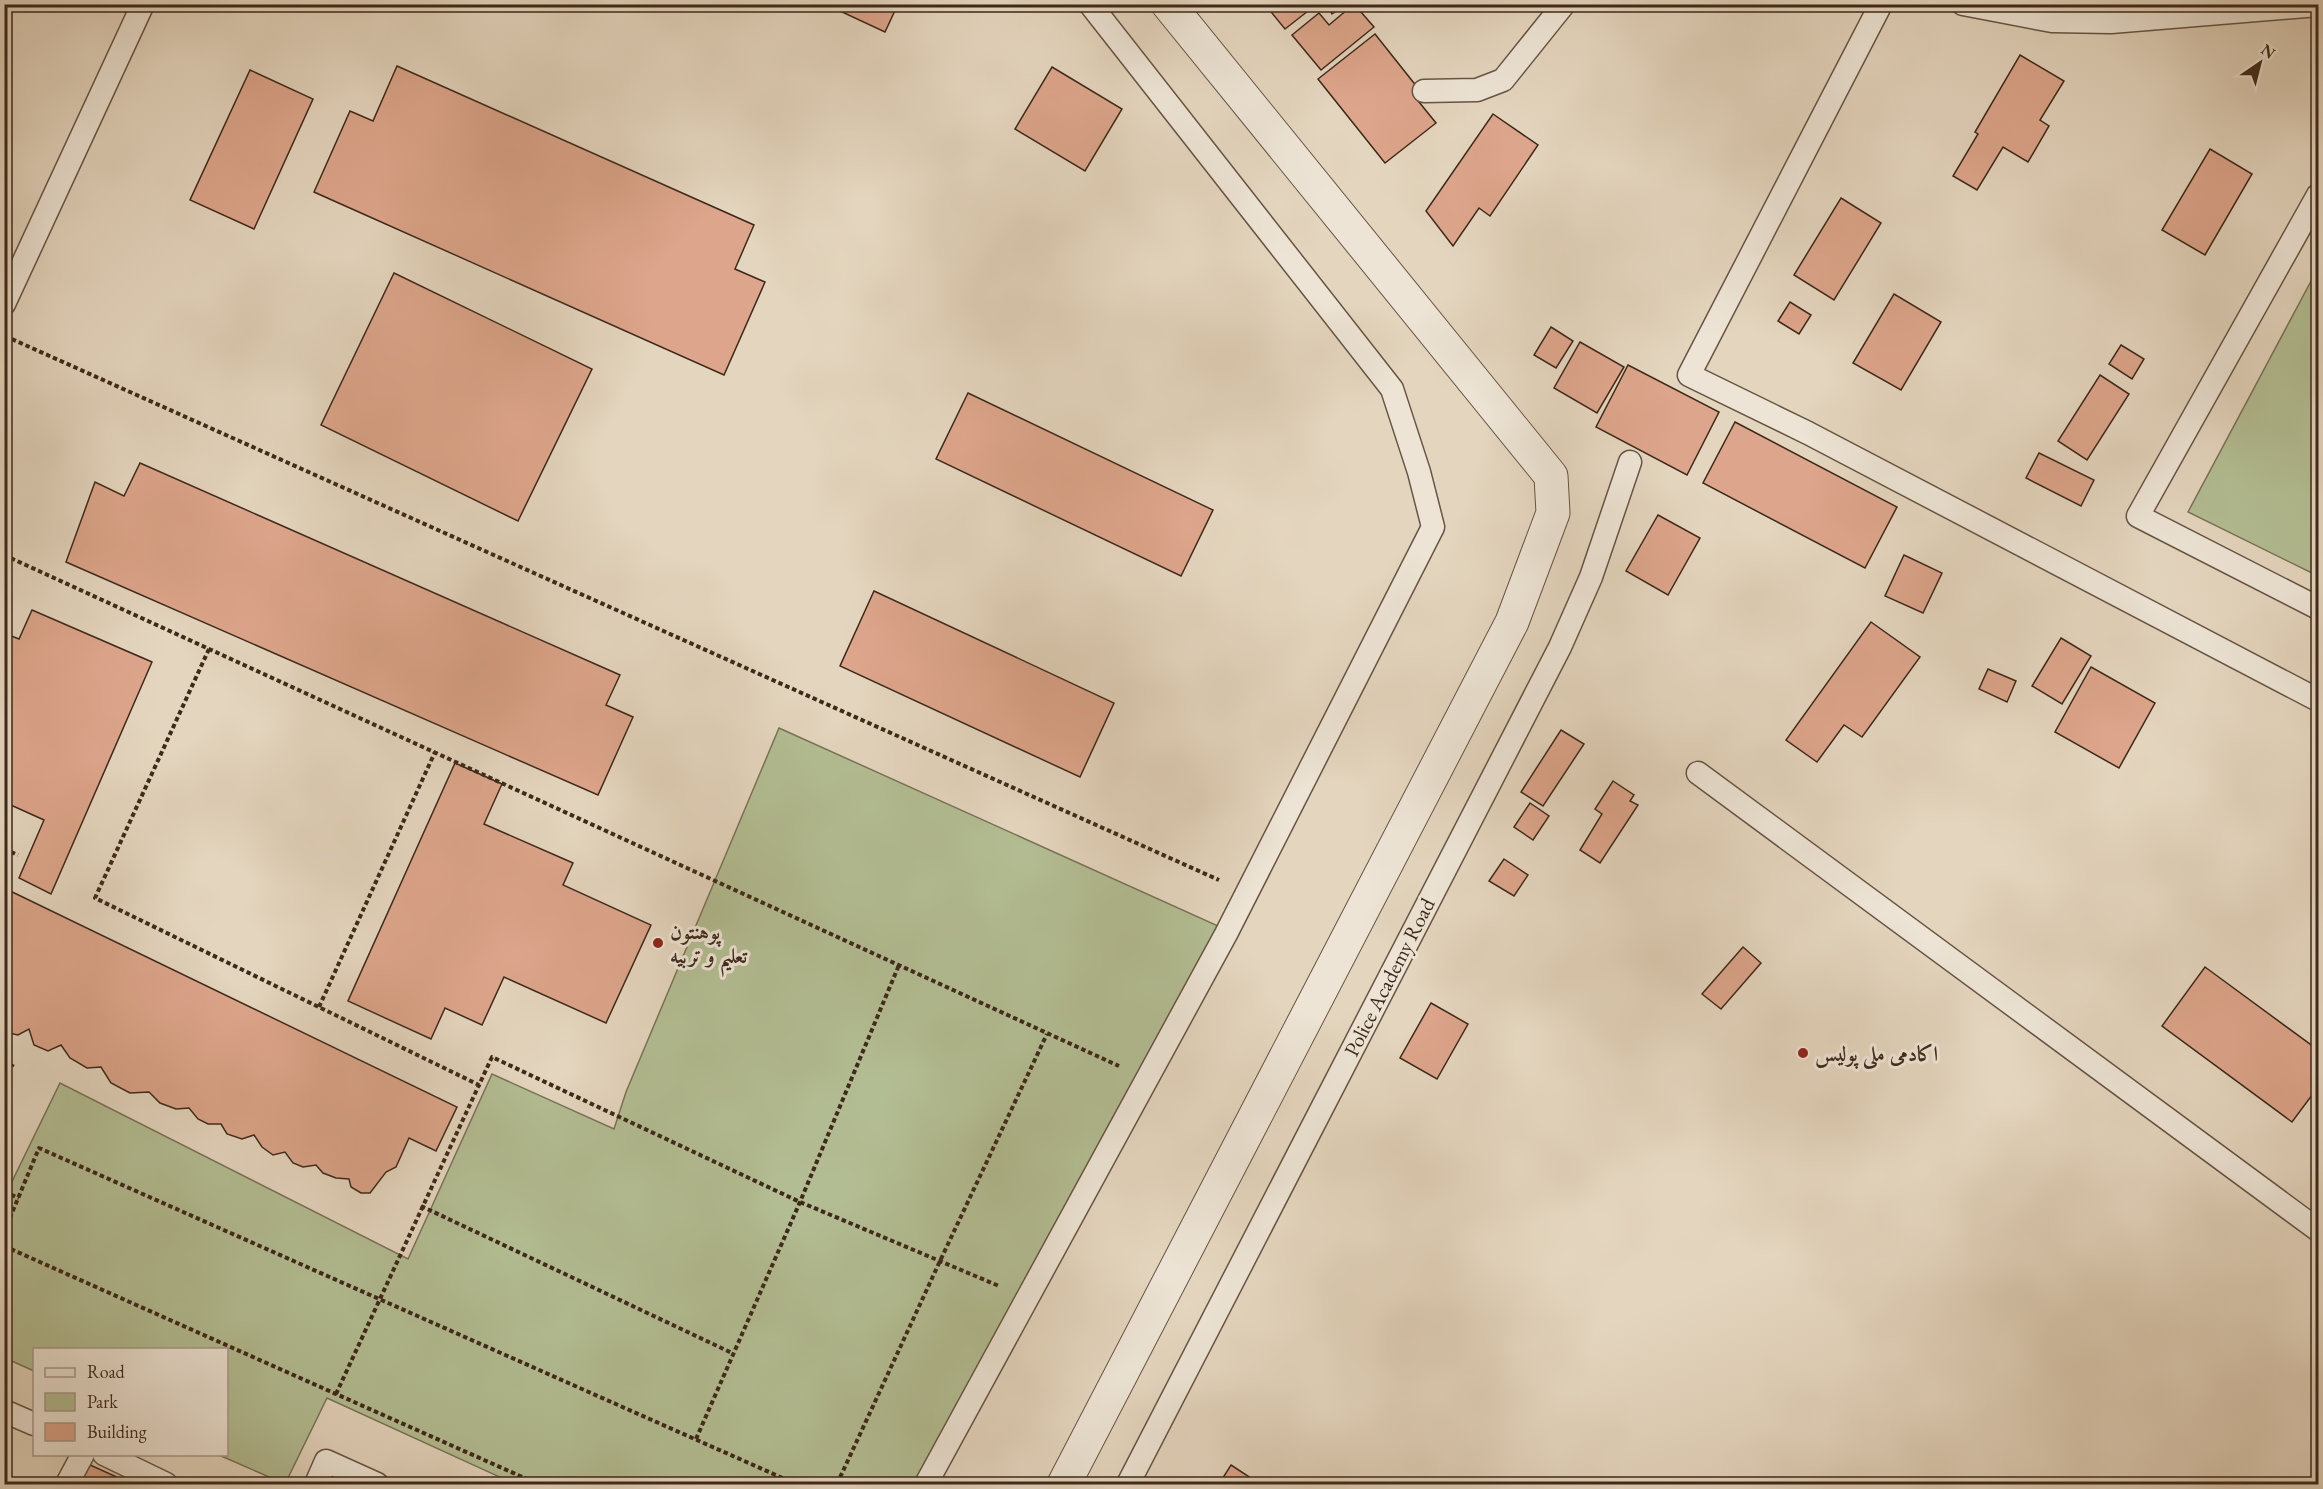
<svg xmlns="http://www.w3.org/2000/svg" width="2323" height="1489" font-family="'EB Garamond',Amiri,serif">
<rect width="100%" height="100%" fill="#e4d5be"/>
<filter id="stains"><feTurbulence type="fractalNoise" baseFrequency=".00333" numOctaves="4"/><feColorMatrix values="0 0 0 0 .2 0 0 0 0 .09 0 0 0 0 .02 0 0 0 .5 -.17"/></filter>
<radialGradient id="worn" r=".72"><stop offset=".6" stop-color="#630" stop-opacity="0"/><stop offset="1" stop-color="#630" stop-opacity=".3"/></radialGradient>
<g fill="#b3bd93" stroke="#787356" stroke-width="1.5">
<polygon points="2318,268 2318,576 2188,512"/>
<polygon points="779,728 1227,930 918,1484 515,1484 327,1398 285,1484 219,1455 226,1454 226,1350 34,1350 34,1371 5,1358 4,1198 60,1083 408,1259 492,1074 614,1129 626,1092"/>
</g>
<g fill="#dda58b" stroke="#3d291a" stroke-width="1.5">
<polygon points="825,4 898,4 885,32"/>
<polygon points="1270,4 1302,4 1308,11 1285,29 1267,7"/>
<polygon points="1326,4 1346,4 1332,14"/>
<polygon points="1354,4 1374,27 1321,70 1292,35 1319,13 1329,25"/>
<polygon points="1375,34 1421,92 1415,97 1436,123 1385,163 1318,79"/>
<polygon points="2020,55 2064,81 2040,120 2049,126 2028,162 2003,147 1977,190 1953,176 1978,134 1975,132"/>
<polygon points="397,66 754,225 735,269 765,282 724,375 314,192 350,111 373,121"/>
<polygon points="1052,67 1122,109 1085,171 1015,129"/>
<polygon points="250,70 313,99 254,229 190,200"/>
<polygon points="1493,114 1538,145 1490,216 1479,208 1453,246 1426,211"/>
<polygon points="2210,149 2252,174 2205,255 2162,230"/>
<polygon points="1841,198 1881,223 1834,300 1794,275"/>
<polygon points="394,273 592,369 518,521 321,425"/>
<polygon points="1894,294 1941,322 1901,390 1853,363"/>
<polygon points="1790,302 1811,315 1799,334 1778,321"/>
<polygon points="1551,327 1573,341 1556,368 1534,355"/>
<polygon points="1580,342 1624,367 1597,413 1554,388"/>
<polygon points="2121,345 2144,359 2132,379 2109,364"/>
<polygon points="1628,365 1719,412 1687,475 1596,427"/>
<polygon points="2100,375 2129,394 2087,460 2058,441"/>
<polygon points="968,393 1213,510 1181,576 936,459"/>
<polygon points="1735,422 1897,507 1865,568 1703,483"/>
<polygon points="2039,453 2094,480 2081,506 2026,478"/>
<polygon points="140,463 620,675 606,705 633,717 598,795 66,562 95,482 124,496"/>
<polygon points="1658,515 1700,538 1668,595 1626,571"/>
<polygon points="1904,555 1942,573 1923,613 1885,596"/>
<polygon points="874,591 1114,703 1080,777 840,666"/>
<polygon points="32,610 152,662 51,894 19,878 44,820 4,802 4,633 19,639"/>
<polygon points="1871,622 1920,657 1862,737 1844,725 1817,762 1786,740"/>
<polygon points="2061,638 2091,656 2062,704 2032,686"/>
<polygon points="2091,667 2155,703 2119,768 2055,732"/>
<polygon points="1988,669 2016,681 2007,702 1979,689"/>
<polygon points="1561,730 1584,744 1543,806 1521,792"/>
<polygon points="455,763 502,784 484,824 573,863 563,885 651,925 606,1023 504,977 482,1025 445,1008 431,1039 348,1001"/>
<polygon points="1613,781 1634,795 1630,801 1638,805 1600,863 1580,850 1602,814 1595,809"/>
<polygon points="1530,803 1549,816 1533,840 1514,827"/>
<polygon points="1504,859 1528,875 1514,896 1489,881"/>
<polygon points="4,888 457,1107 436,1151 409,1138 396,1167 386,1172 370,1193 361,1193 351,1187 349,1179 336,1178 323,1173 316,1165 303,1167 293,1163 285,1152 273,1155 262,1147 254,1135 242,1139 227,1134 221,1124 208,1124 198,1119 189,1108 176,1109 160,1103 149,1092 130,1093 111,1083 101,1067 87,1068 70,1058 61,1045 48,1051 34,1045 29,1029 18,1035 4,1032"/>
<polygon points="1743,947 1761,963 1721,1009 1702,994"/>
<polygon points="2205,967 2318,1050 2318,1087 2292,1122 2162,1026"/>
<polygon points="1431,1003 1468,1024 1437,1079 1400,1058"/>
<polygon points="88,1464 132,1484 78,1484"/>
<polygon points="1231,1465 1260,1484 1219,1484"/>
</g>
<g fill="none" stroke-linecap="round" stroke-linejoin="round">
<g stroke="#675443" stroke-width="25">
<g id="service">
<polyline points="1881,4 1689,375 1808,433 2318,700"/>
<polyline points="1963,4 2052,21 2111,22 2318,5"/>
<polyline points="1424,91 1477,90 1503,80 1564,4"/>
<polyline points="2318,195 2138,516 2318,608"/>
<polyline points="4,304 143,4"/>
<polyline points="1698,773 2318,1230"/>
<polyline points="4,1411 34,1424"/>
<polyline points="104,1454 166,1484"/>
<polyline points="67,1484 83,1454"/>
<polyline points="316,1484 326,1461 377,1484"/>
<polyline points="926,1484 1226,934 1433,527 1419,472 1392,389 1090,4"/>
<polyline points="1128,1484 1560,647 1591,577 1630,462"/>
</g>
</g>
<g stroke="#675443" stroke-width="35">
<polyline id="minor" points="1064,1484 1512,622 1553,513 1551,476 1168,4"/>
</g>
<g stroke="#3d291a" stroke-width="4" stroke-dasharray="4.5 3" stroke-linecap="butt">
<polyline points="5,336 1219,880"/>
<polyline points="4,555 1119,1066"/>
<polyline points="209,649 95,898 479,1085 492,1057 800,1202 999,1286"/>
<polyline points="4,849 18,855"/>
<polyline points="319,1007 435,752"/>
<polyline points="4,1079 13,1064"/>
<polyline points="4,1192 19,1198"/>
<polyline points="421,1206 732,1353"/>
<polyline points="4,1232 39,1148 796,1484"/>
<polyline points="4,1246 538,1484"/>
<polyline points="336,1394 479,1085"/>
<polyline points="696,1439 800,1202 899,965"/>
<polyline points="773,1484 776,1476"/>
<polyline points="837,1484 940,1261 1047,1034"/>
</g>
<use href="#service" stroke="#ede4d5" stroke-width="22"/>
<use href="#minor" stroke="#ede4d5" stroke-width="33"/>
</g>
<g fill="#8f2418" stroke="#ede4d5" stroke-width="2">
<circle cx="658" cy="943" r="6"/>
<circle cx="1803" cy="1053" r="6"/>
</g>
<g text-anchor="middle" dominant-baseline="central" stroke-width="6" stroke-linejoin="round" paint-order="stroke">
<g font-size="21" font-weight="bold" fill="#3d291a" stroke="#ede4d5" text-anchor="start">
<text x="670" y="931">پوهنتون<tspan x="670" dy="24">تعلیم و تربیه</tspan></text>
<text x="1815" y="1053">اکادمی ملی پولیس</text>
</g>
<g font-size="21" fill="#3d291a" stroke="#ede4d5">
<text transform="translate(1389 977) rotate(-63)">Police Academy Road</text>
</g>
</g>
<rect width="2323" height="1489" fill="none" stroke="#e4d5be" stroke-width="24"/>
<rect x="6" y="6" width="2311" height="1477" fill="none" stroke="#3d291a" stroke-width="3"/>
<rect x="12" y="12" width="2299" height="1465" fill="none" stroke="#3d291a" stroke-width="1.5"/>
<rect x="33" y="1348" width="195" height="108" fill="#ede4d5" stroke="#a7998a" stroke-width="1.5"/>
<rect x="45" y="1368" width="30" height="9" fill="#ede4d5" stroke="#a7998a" stroke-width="1.5"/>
<text x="87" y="1378" font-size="18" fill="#3d291a">Road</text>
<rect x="45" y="1393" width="30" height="18" fill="#b3bd93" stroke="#a7998a" stroke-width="1.5"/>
<text x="87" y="1408" font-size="18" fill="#3d291a">Park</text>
<rect x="45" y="1423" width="30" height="18" fill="#dda58b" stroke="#a7998a" stroke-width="1.5"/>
<text x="87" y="1438" font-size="18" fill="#3d291a">Building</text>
<g transform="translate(2260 63) rotate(35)" stroke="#ede4d5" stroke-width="4.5" paint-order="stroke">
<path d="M0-4.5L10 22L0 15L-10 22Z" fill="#3d291a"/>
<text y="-9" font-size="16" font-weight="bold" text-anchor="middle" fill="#3d291a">N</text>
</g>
<rect width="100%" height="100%" filter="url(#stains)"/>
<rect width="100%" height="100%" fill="url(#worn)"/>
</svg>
